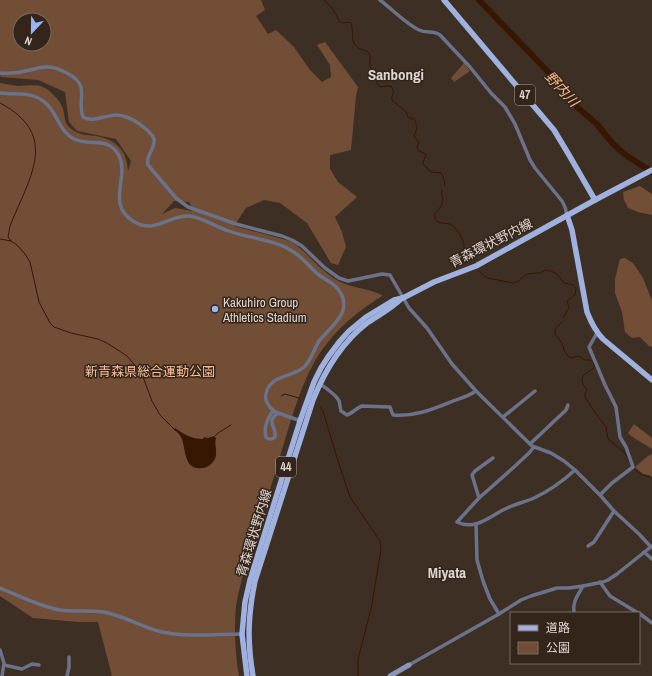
<svg xmlns="http://www.w3.org/2000/svg" width="652" height="676" font-family="'Archivo Narrow','Noto Sans JP',sans-serif">
<rect width="100%" height="100%" fill="#3e2f25"/>
<g fill="#724e36" fill-rule="evenodd">
<path d="M0,0H261L265,10L256,16L268,34L276,30L294,47L310,70L322,82L331,77L330,65L317,45L325,42L358,87L356,96L351,150L330,155V169L338,182L357,197L335,217L342,232L346,247L338,265L331,263L307,223L280,203L264,200L246,208L234,226L290,241C307,251 318,269 335,279C349,288 368,288 382,295V296C354,314 333,331 315,361C297,392 288,432 277,466C269,495 259,522 250,550C245,569 239,587 236,606C234,630 235,653 239,676H112L98,622H79L33,618L0,596V83C6,84 12,85 18,86C26,86 36,84 43,87C50,90 61,101 63,109C65,116 64,123 70,128C78,135 87,135 96,136C117,140 127,151 128,171L131,161L116,139L77,131L69,122L65,92L38,80L1,77L0,75ZM20,20H44V44H20ZM174,201L189,202L193,211L175,208L162,214Z"/>
<polygon points="464,63 470,71 454,82 451,78"/>
<polygon points="640,186 652,194 652,215 638,212 628,208 624,200 623,192"/>
<polygon points="625,258 633,263 643,278 652,301 652,347 649,346 640,337 632,338 625,332 622,312 615,293 615,279 620,259"/>
<polygon points="634,424 652,438 652,449 631,436 628,433"/>
<polygon points="652,454 652,477 649,475 643,474 635,467 648,456"/>
</g>
<path fill="#371700" d="M175,428C185,435 192,439 203,439L204,437L208,438L214,436L216,438C214,445 218,452 215,459C212,464 208,467 203,468C184,471 186,451 182,439C180,435 178,432 174,430Z"/>
<g fill="none" stroke-linecap="round" stroke-linejoin="round">
<g stroke="#371700" stroke-width="1">
<path d="M324,0C328,4 333,8 335,13C340,20 337,25 349,22L351,23C354,31 350,41 357,47C361,50 368,50 370,55C371,59 369,62 370,65C370,69 374,72 376,76C377,81 375,82 380,87L387,86H391C396,93 391,95 392,100L406,112L408,117L415,120L417,128L414,136L419,143L417,148L419,151L426,154C426,157 423,160 423,164L431,172L441,173L444,179L445,186"/>
<path d="M0,103C61,135 29,178 10,226L8,237L11,241L17,245L25,254L30,262L39,302L50,323L54,327L71,333L98,339L107,343L127,356L137,368L143,377L152,401L160,415L174,429"/>
<path d="M442,190C441,194 442,195 443,199C443,205 438,210 435,214C434,228 446,220 453,226C457,229 464,241 464,245C464,249 463,251 464,255"/>
<polyline points="0,239 11,241"/>
<polyline points="479,271 487,278 513,283 517,282 527,274 535,273 540,273 546,270 553,272 557,274 564,283 573,285 576,288 575,295 567,301 569,308 563,318"/>
<path d="M562,322L555,329V334L562,343L564,350L568,356L571,358L579,356L585,360H590L594,363V368C588,372 579,375 583,384C584,386 586,388 587,390L585,394V397L596,414L606,427L608,439L624,452L630,462"/>
<polyline points="281,396 285,394 299,398"/>
<polyline points="320,407 323,411 337,458 350,497 380,541 381,546 380,556 371,609 358,659 358,676"/>
<polyline points="215,436 218,433 231,425"/>
<polyline points="634,469 642,475 650,477 652,479"/>
</g>
<polyline stroke="#371700" stroke-width="6" points="479,0 553,77 578,108 596,123 613,144 627,156 652,172"/>
<g stroke="#6a7389" stroke-width="3.5">
<path d="M380,0C392,9 406,24 419,30C427,34 433,30 440,35L470,67L491,93L505,107L515,124L530,160L535,168L562,201L565,207L567,215"/>
<path d="M0,73C11,74 20,73 30,70C35,69 40,67 45,67C56,66 78,76 81,87C83,97 79,107 83,117C92,123 106,115 116,115C125,115 134,120 141,125C146,129 152,133 154,139C156,148 145,156 148,165L176,198L188,207L236,224L282,236L292,240L302,246L325,268L339,278L348,281L353,280L382,274L390,275L409,308L427,328L452,364L476,391L532,446L551,453L564,461L575,470L600,495L614,511L639,534L651,547"/>
<path d="M0,93C12,95 25,92 36,97C58,106 56,130 74,139C90,147 107,136 118,154C131,175 105,204 133,221C155,235 168,215 189,216C202,217 214,226 226,230C246,238 274,239 292,251C303,257 310,268 319,275C327,281 336,284 340,292C353,313 330,327 319,341C314,349 311,361 304,367C292,378 270,374 266,394C264,401 269,407 275,412L301,421"/>
<polyline points="597,333 589,347 605,385 616,407 620,437 626,447 633,467 612,483 600,495"/>
<path d="M320,384C325,387 337,396 339,401C340,404 340,408 341,411L347,415C353,413 356,408 362,406L390,407L393,415C415,417 433,409 453,401C462,398 469,396 476,391"/>
<path d="M273,410C268,419 263,427 266,437C269,440 272,440 275,437C277,426 265,423 278,413"/>
<polyline points="503,417 535,391"/>
<polyline points="530,444 566,410 568,405"/>
<path d="M534,447L529,453L514,467L479,498L457,522C475,531 490,516 505,509C515,504 525,502 534,498C549,491 563,481 575,470"/>
<polyline points="479,498 472,475 475,471 493,458"/>
<polyline points="476,524 477,560 483,581 490,599 499,614"/>
<polyline points="588,546 594,542 614,511"/>
<polyline points="644,552 652,559"/>
<polyline points="600,582 610,596 638,613"/>
<path d="M0,588C20,596 39,606 60,610C74,612 89,610 103,612C122,615 140,626 158,631C184,638 217,634 243,634"/>
<path d="M574,613C572,602 578,595 583,586"/>
<polyline points="639,613 652,623"/>
<polyline points="0,650 4,663 2,676"/>
<polyline points="4,665 22,669 32,664 39,665"/>
<polyline points="409,665 499,614 521,600 531,596 557,588 569,588 583,586 603,582 608,580 617,574 652,546"/>
<polyline points="67,676 69,667 69,657"/>
</g>
<polyline stroke="#8897b9" stroke-width="5" points="390,676 409,665"/>
<g stroke="#9fb2df" stroke-width="5.5">
<polyline points="444,0 554,130 569,155 595,200"/>
<path d="M567,215L572,230L587,312C591,322 595,331 603,339L652,380"/>
<polyline points="247,676 242,634 245,602 250,580 300,421 314,382 321,368 328,357 340,341 349,331 366,317 394,300 403,298 434,282 476,266 595,200 652,170"/>
<path d="M253,676C247,641 248,615 255,581L313,400C325,370 341,343 367,323C379,315 392,308 402,298"/>
</g>
</g>
<circle fill="#98b5fd" stroke="#34251b" stroke-width="1.5" cx="215" cy="309" r="4"/>
<g text-anchor="middle" dominant-baseline="central" stroke-width="3" stroke-linejoin="round" paint-order="stroke">
<g fill="#34251b" stroke="#aca099" stroke-width="1">
<rect x="515" y="85" width="20" height="20" rx="3"/>
<rect x="276" y="457" width="20" height="20" rx="3"/>
</g>
<g font-size="12" font-weight="bold" fill="#e0d5cf">
<text x="525" y="95">47</text>
<text x="286" y="467">44</text>
</g>
<g font-size="13" fill="#e0d5cf" stroke="#34251b">
<text transform="translate(491 243) rotate(-27)">青森環状野内線</text>
<text transform="translate(254 533) rotate(-73)">青森環状野内線</text>
</g>
<g font-size="13" fill="#e0d5cf" stroke="#34251b" text-anchor="start">
<text x="223" y="302">Kakuhiro Group<tspan x="223" dy="15">Athletics Stadium</tspan></text>
</g>
<g font-size="13" fill="#fbbe97" stroke="#34251b">
<text x="150" y="371">新青森県総合運動公園</text>
</g>
<g font-size="14" font-style="italic" fill="#f6b992" stroke="#34251b">
<text transform="translate(562 89) rotate(47)">野内川</text>
</g>
<g font-size="15" font-weight="bold" fill="#e0d5cf" stroke="#34251b">
<text x="396" y="74">Sanbongi</text>
<text x="447" y="572">Miyata</text>
</g>
</g>
<rect x="510" y="612" width="130" height="52" fill="#34251b" stroke="#796b63"/>
<rect x="518" y="625" width="20" height="6" fill="#9fb2df" stroke="#796b63"/>
<text x="546" y="632" font-size="12" fill="#e0d5cf">道路</text>
<rect x="518" y="642" width="20" height="12" fill="#724e36" stroke="#796b63"/>
<text x="546" y="652" font-size="12" fill="#e0d5cf">公園</text>
<g transform="translate(32 32) rotate(202)"><circle r="19" fill="#34251b" stroke="#796b63"/>
<path d="M0-3L7 15L0 10L-7 15Z" fill="#98b5fd"/>
<text y="-6" font-size="11" font-weight="bold" text-anchor="middle" fill="#e0d5cf">N</text>
</g>
</svg>
